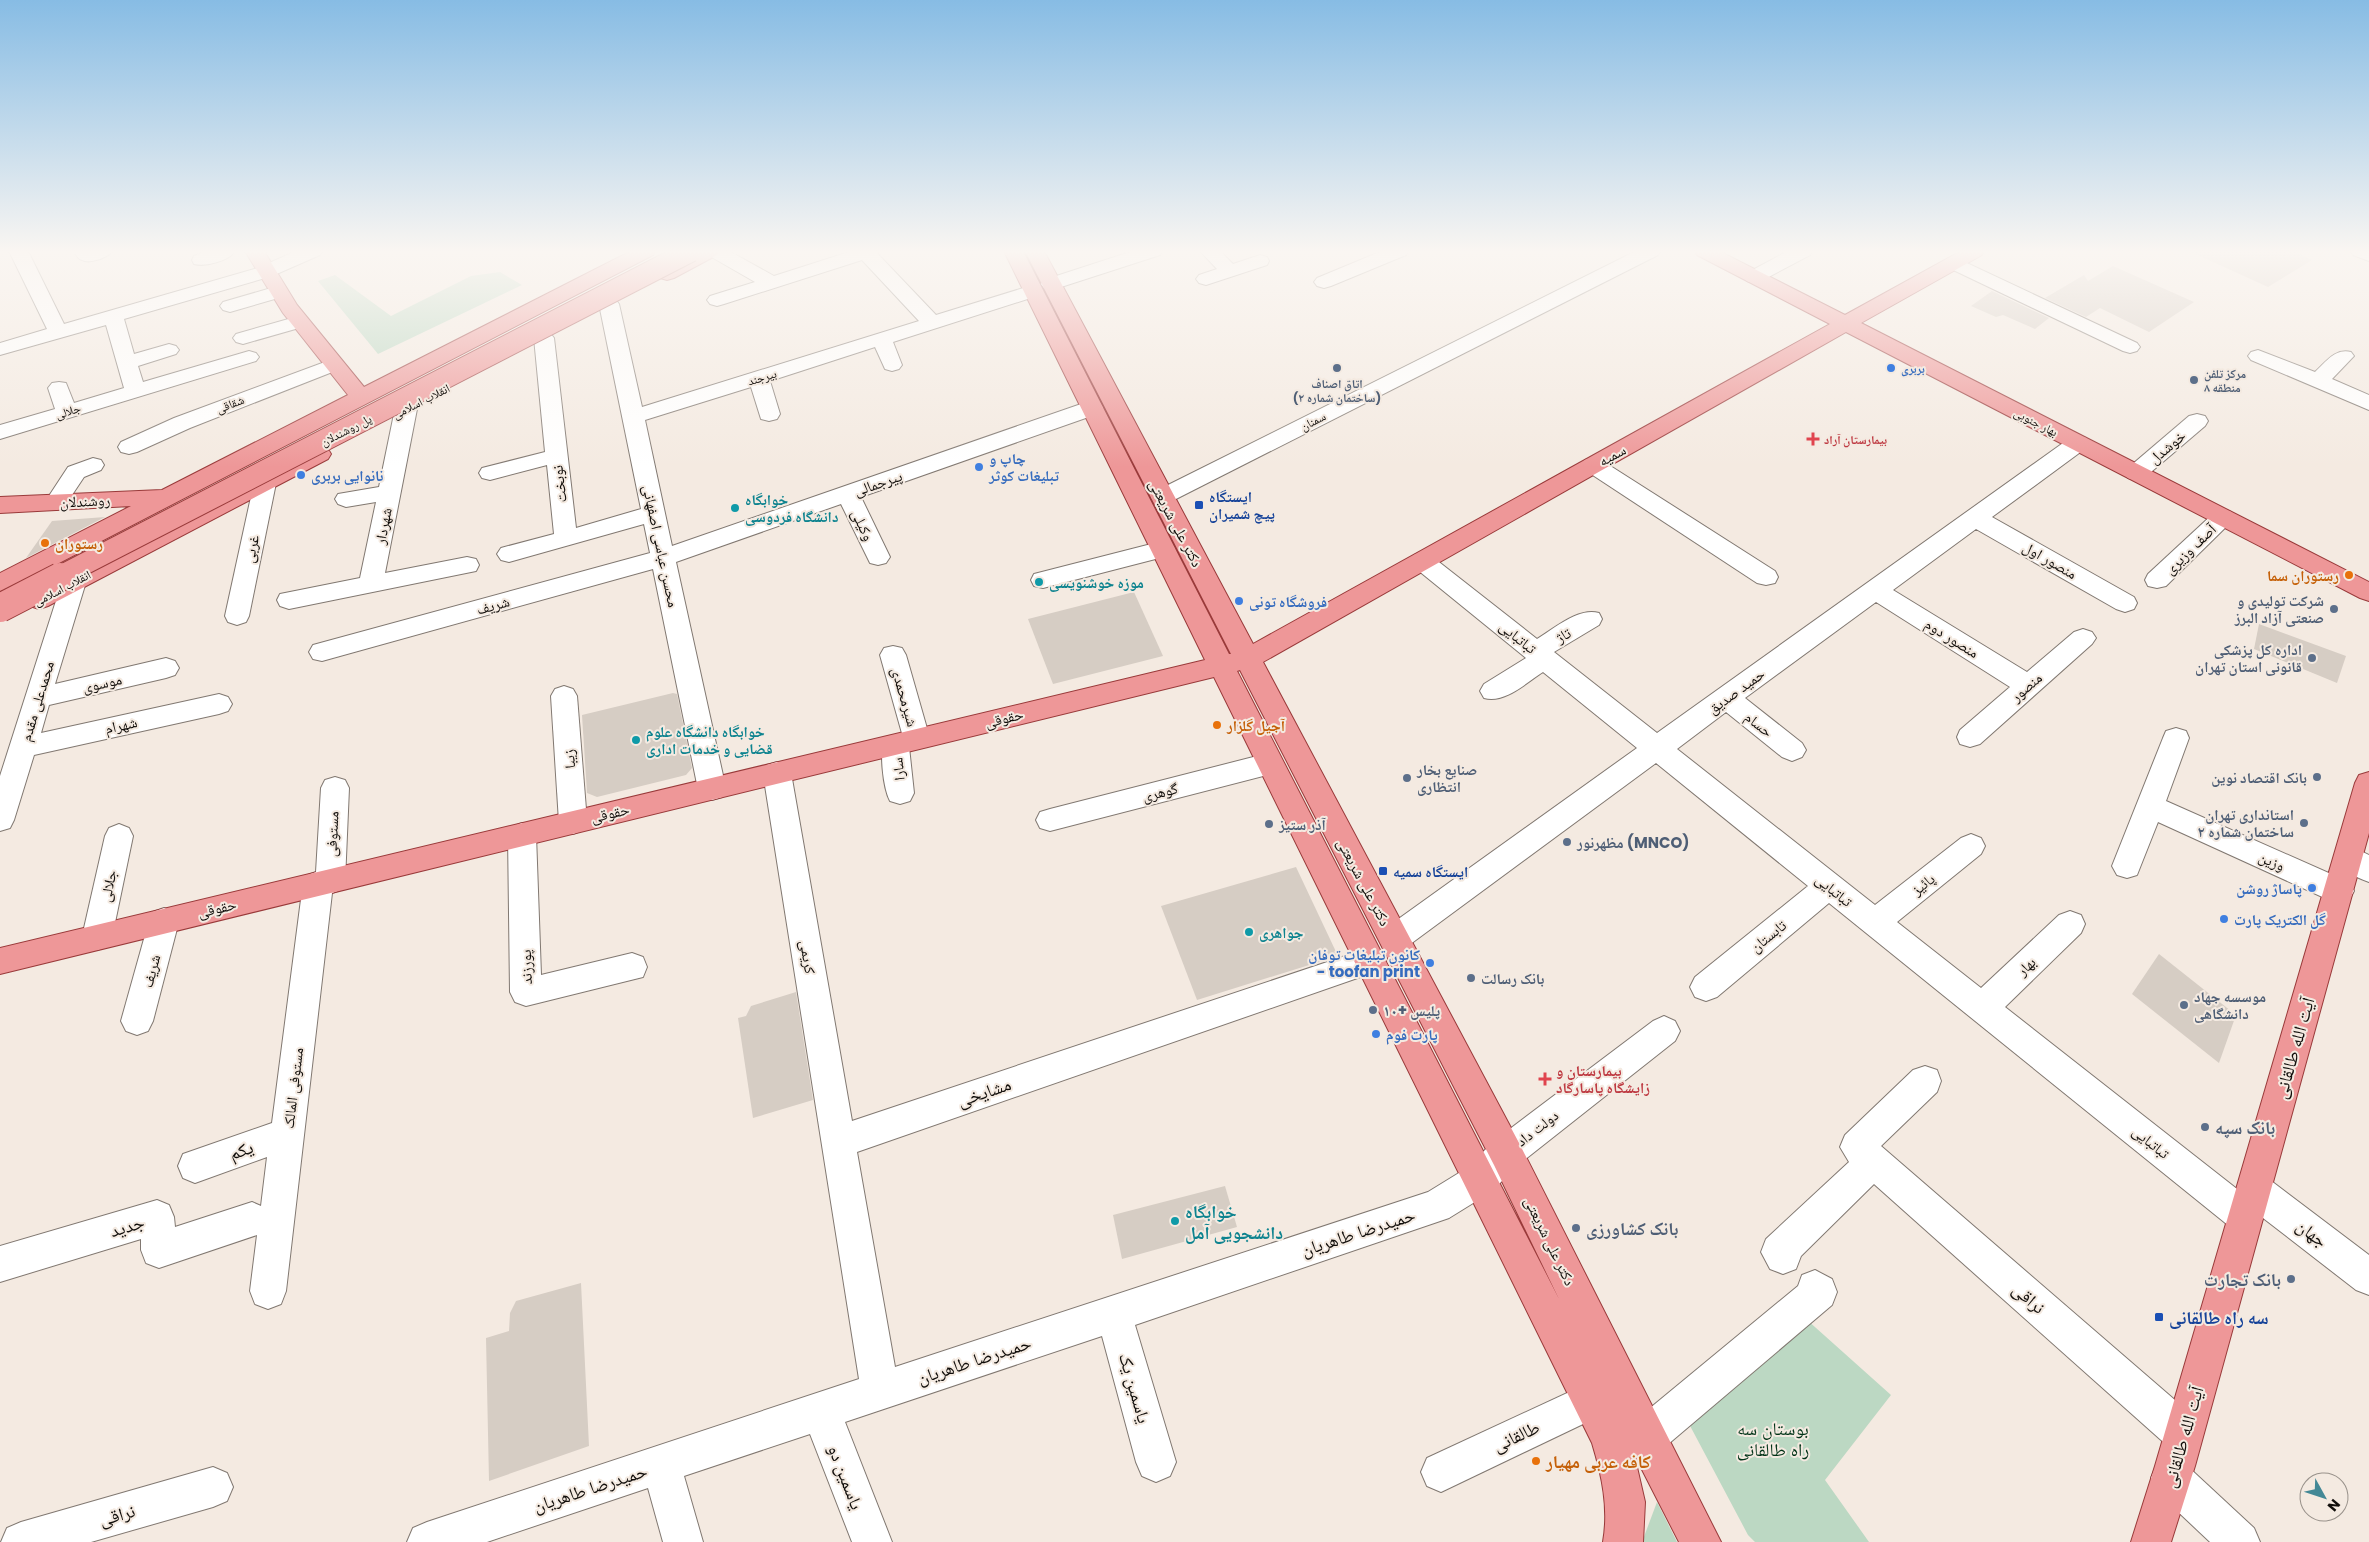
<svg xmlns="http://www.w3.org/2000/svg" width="2369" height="1542" font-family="Poppins,'Noto Naskh Arabic',sans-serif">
<rect width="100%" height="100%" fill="#f4eae1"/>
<g fill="#bcd8c3">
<polygon points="500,272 522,285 378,354 318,281 335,275 391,316 471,276"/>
<polygon points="1806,1319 1891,1395 1825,1480 1869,1542 1755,1542 1748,1535 1688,1422"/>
<polygon points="1657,1502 1677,1542 1642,1542"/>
</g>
<g fill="#d6cdc4">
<polygon points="2189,251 2293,251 2312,260 2268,287"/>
<polygon points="2113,266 2194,302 2149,332 2100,308 2086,317 2045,298 2084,275 2088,281"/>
<polygon points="1992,291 2049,318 2035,329 2003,315 1996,317 1971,306"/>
<polygon points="105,517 26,558 52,521"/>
<polygon points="1134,592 1163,656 1053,684 1028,619"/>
<polygon points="2259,624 2346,656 2337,683 2254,649"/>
<polygon points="673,693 677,694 692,768 686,775 597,797 587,793 582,715"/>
<polygon points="1296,867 1338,956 1197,1000 1161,906"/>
<polygon points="2159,954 2236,1015 2219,1063 2132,994"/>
<polygon points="796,992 813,1100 753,1118 738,1018 746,1016 751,1006"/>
<polygon points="1225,1186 1237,1227 1122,1259 1113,1215"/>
<polygon points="581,1283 589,1446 489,1481 486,1338 509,1331 510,1313 516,1301"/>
</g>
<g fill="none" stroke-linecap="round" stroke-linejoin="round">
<g stroke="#817871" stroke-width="2">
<g id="minor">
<polygon points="9,251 28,251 64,324 258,268 296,251 322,251 320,255 272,276 124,319 134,354 169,344 176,346 179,350 176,354 138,366 143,382 249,351 256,353 259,357 256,361 0,439 0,425 55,409 48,388 52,383 59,382 66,383 74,403 124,388 106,325 0,355 0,343 47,329"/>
<path d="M74,251H112C108,258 89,264 82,260C78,259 76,255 74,251Z"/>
<path d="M207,251H235C229,261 205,267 194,264L192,260L194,256Z"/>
<polygon points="706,251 729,251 774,276 852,251 875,251 936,315 1033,285 1040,287 1043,291 1040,295 893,342 902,365 899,369 892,371 885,369 875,347 770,381 780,414 777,419 769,421 761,419 751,387 645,420 672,546 1084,403 1092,401 1100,403 1103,408 1100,413 861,497 890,557 886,563 878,565 870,563 841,504 676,562 726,789 722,797 712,800 702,797 698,789 653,569 322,661 313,659 309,652 313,645 650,553 644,524 509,562 501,560 497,554 501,548 554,534 547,465 490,480 482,478 479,473 482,468 545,452 534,338 537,334 544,332 551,334 554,338 576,528 641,509 599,304 602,300 609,298 616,300 619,304 642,407 919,321 862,260 724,304 717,306 710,304 707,300 710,296 755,282 708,255"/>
<polygon points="1133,251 1162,251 1160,255 1058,288 1051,290 1044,288 1041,284 1044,280"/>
<polygon points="1200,251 1220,251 1233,264 1260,255 1267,257 1269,261 1267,265 1206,285 1199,283 1196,279 1199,275 1217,269"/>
<polygon points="1382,251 1408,251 1406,255 1331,286 1324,288 1317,286 1314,282 1317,278"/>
<polygon points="1636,251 1660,251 1658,255 1170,502 1162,505 1154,502 1151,497 1154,492"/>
<polygon points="1788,251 1812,251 1810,255 1761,281 1754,283 1747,281 1744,277 1747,273"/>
<polygon points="2351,251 2369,251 2369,261 2353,255"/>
<polygon points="1954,257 2137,343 2140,347 2137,351 2130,353 2123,351 1947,267 1944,263 1947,259"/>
<polygon points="278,286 285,288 288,292 285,296 230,312 223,310 220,306 223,302"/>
<polygon points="299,316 306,318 309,322 306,326 243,344 236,342 233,338 236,334"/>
<path d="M2258,350L2315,372C2326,362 2335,348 2351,352L2354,356L2332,379L2369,395V410L2251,360L2248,356L2251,352Z"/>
<polygon points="333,359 340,361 343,365 340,369 190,428 137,452 129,454 121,452 118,447 121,442 174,418"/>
<polygon points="406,402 414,404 417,409 385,573 467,557 476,559 479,565 476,571 289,609 280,606 277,600 280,594 360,578 376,502 346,507 338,504 335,499 338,494 379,487 395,409 398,404"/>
<polygon points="2197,414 2205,416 2208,421 2205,426 2144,478 2136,480 2128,478 2125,473 2128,468 2189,416"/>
<path d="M2078,436L2086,438L2089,443L2086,448L1992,517L2134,597L2137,603L2134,609L2125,612L2116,609L1976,529L1893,590L2027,672L2074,632L2083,629L2092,632L2096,638L2092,644L1980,744L1970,747L1960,744L1957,737L1960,730L2010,687L1876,602L1745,698L1802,743L1806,750L1802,757L1792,761L1782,757L1726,712L1677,749L1875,905L1961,838L1971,834L1981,838L1985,846L1981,854L1897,922L1981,988L2059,915L2070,911L2081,915L2085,924L2081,933L2005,1007L2237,1189L2242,1177L2254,1172L2266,1177L2369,1255V1295L2356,1290L2263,1218L2258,1230L2246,1235L2234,1230L1829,903L1717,997L1706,1001L1695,997L1690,987L1695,977L1808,886L1656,763L1405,948L1394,952L1383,948L1379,939L1383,930L1637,748L1543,672C1526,683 1504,704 1484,698L1480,691L1484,684L1526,658L1414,567L1410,561L1414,555L1422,553L1430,555L1537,639C1554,629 1578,607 1599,613L1602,619L1599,625L1554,652L1657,733L2070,438Z"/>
<polygon points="93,458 101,460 104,465 101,470 84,477 64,507 56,510 48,507 45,502 68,467"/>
<polygon points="1593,458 1601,460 1775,571 1778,577 1775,583 1766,585 1757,583 1585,470 1582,465 1585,460"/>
<polygon points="265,476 273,478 276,483 249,616 246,622 237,625 228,622 225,616 254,483 257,478"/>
<polygon points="2223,509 2231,512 2235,517 2231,522 2166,586 2157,588 2148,586 2145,580 2148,574 2215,512"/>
<polygon points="1163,541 1171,543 1175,549 1171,555 1043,588 1034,586 1031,580 1034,574"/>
<polygon points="74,574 83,576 86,582 55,684 166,658 175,661 179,668 175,675 166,678 49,705 41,733 219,694 228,697 232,704 228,711 219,714 34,755 14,820 10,828 0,831 0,776 62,582 65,576"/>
<path d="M893,646L902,648L906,655L930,739L927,746L917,749L909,747L914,793L910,801L900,804L890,801C883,788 879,750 885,738L895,735L903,737L880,655L884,648Z"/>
<polygon points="564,686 573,689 577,696 587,822 583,830 573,834 563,830 559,822 551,696 555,689"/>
<polygon points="2176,728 2186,731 2189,738 2166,801 2349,882 2354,891 2349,900 2339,903 2329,900 2158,822 2137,875 2127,878 2117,875 2112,866 2163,738 2166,731"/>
<polygon points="1269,753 1279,756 1283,764 1279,772 1050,831 1040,828 1036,820 1040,812 1050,809"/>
<polygon points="777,762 787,765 791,773 852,1121 1369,948 1380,951 1384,961 1380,971 1369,974 857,1152 895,1367 1428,1192 1467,1168 1494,1141 1653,1021 1664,1016 1675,1021 1680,1031 1675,1041 1518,1165 1491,1192 1449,1218 1135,1325 1176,1462 1170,1476 1156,1482 1142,1476 1136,1462 1102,1336 845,1422 892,1542 852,1542 810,1434 684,1476 703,1542 663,1542 648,1488 487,1542 407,1542 413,1528 427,1522 859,1379 763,773 767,765"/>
<polygon points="335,777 345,780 349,788 345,881 340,890 332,893 286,1291 281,1304 268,1309 255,1304 250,1291 257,1235 159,1268 146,1263 141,1250 141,1239 0,1282 0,1246 157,1200 169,1205 174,1217 175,1227 252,1202 261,1206 267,1157 195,1183 183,1178 178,1166 183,1154 272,1123 303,884 308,875 316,872 321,788 325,780"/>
<polygon points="522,823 532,827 536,835 541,975 632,953 643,957 647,967 643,977 526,1006 515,1002 510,992 508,835 512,827"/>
<polygon points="119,824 129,828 133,836 112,937 108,946 97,950 86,946 82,937 105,836 109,828"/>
<path d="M2348,845L2369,855V882C2355,877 2340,870 2334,857L2338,849Z"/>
<polygon points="164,908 175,912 179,921 153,1021 148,1031 137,1035 126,1031 121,1021 149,921 153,912"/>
<polygon points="1925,1066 1937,1070 1941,1081 1937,1092 1881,1146 2198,1420 2203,1434 2198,1448 2184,1453 2170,1448 1874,1184 1801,1256 1796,1269 1783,1274 1770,1269 1761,1252 1766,1239 1849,1162 1840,1147 1845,1135 1913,1070"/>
<polygon points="1815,1270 1832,1279 1837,1292 1832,1305 1660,1451 1646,1456 1632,1451 1627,1437 1632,1423 1798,1286 1802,1275"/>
<polygon points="1591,1382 1604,1388 1610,1401 1604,1414 1441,1492 1427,1486 1421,1472 1427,1458"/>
<polygon points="2171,1458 2185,1464 2254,1528 2260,1542 2210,1542 2157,1492 2151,1478 2157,1464"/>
<polygon points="213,1467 227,1473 233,1487 227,1501 213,1507 91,1542 1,1542 7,1528 21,1522"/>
</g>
</g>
<g stroke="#993a3a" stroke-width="2">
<g id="major">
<polygon points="245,251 264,251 297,305 364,387 631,251 655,251 653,255 9,589 0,591 0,573 131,506 0,513 0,497 162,490 348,395 283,313"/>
<polygon points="695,251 719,251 717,255 674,278 667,280 660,278 657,274 660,270"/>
<path d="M1004,251H1023L1229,654H1231L1025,251H1044L1253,644L1830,324L1697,255L1695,251H1719L1845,315L1961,251H1984L1982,255L1861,323L2369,582V601L2360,598L1846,332L1263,662L1518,1141L1721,1542H1679L1634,1454L1645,1502L1643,1542H1603C1609,1508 1602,1476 1592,1443L1214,677L0,974V948L1205,660ZM1240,670L1494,1165L1559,1299L1237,671Z"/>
<polygon points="320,447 328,449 331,454 328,459 48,606 39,609 30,606 27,600 30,594 312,449"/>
<polygon points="2369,772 2369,833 2195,1466 2171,1542 2131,1542 2155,1466 2355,783 2359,775"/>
</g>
</g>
<use href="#minor" fill="#fff" fill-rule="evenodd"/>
<use href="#major" fill="#ee9798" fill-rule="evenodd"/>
<g stroke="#993a3a" stroke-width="23" stroke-linecap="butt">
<polyline id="major-bridge-far1" points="57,578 691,251"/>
</g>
<g stroke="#993a3a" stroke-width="30" stroke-linecap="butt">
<polyline id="major-bridge" points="0,608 60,577"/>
</g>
<use href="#major-bridge-far1" stroke="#ee9798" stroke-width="21"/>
<use href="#major-bridge" stroke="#ee9798" stroke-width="28"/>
</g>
<linearGradient id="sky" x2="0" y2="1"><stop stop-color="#87bce4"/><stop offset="0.54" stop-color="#faf6f2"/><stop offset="1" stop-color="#faf6f2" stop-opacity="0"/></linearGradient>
<rect width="2369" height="467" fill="url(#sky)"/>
<g fill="#5c6f8a" stroke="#f4eae1" stroke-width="2">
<circle cx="1337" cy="368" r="5"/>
<circle cx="2194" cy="380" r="5"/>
<circle cx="2334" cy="609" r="5"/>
<circle cx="2312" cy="658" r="5"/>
<circle cx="2317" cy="777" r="5"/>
<circle cx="1407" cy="778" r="5"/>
<circle cx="2304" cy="823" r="5"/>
<circle cx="1269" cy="824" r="5"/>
<circle cx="1567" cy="842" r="5"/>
<circle cx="1471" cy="978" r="5"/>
<circle cx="2184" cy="1005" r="5"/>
<circle cx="1373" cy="1010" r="5"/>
<circle cx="2205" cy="1127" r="5"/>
<circle cx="1576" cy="1228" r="5"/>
<circle cx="2291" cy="1279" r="5"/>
</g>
<g fill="#3f7fe0" stroke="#f4eae1" stroke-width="2">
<circle cx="1891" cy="368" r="5"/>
<circle cx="979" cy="467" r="5"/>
<circle cx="301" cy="475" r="5"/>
<circle cx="1239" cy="601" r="5"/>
<circle cx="2312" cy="888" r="5"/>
<circle cx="2224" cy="919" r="5"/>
<circle cx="1430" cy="963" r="5"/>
<circle cx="1376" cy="1034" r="5"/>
</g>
<g fill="#e0444e" stroke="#f4eae1" stroke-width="2">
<path d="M1810.5 431.5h5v5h5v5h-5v5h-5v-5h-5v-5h5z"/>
<path d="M1542.5 1071.5h5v5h5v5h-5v5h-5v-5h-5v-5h5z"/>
</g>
<g fill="#1a4fb4" stroke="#f4eae1" stroke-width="2">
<rect x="1194" y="500" width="10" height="10" rx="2.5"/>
<rect x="1378" y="866" width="10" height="10" rx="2.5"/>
<rect x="2154" y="1312" width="10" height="10" rx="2.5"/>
</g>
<g fill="#0f9aa8" stroke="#f4eae1" stroke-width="2">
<circle cx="735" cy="508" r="5"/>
<circle cx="1039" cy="582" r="5"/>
<circle cx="636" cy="740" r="5"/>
<circle cx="1249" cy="932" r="5"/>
<circle cx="1175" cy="1221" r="5"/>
</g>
<g fill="#e8710a" stroke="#f4eae1" stroke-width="2">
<circle cx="45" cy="543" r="5"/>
<circle cx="2349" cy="575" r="5"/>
<circle cx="1217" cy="725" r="5"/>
<circle cx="1536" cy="1461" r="5"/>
</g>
<g text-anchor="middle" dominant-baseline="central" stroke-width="4" stroke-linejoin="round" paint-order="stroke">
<g font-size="12" font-weight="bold" fill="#366cbe" stroke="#f4eae1" text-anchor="start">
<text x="1901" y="368">بربری</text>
</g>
<g font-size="12" font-weight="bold" fill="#4e5e75" stroke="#f4eae1" text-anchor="start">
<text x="2204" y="373">مرکز تلفن<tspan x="2204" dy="14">منطقه ۸</tspan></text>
<text x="1337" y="383" text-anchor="middle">اتاق اصناف<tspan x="1337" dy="14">(ساختمان شماره ۲)</tspan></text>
</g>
<g font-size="12" fill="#110e0b" stroke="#f4eae1">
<text transform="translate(762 377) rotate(-17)">بیرجند</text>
<text transform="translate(421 401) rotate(-27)">انقلاب اسلامی</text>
<text transform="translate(230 404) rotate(-21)">شقاقی</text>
<text transform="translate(68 411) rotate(-17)">جلالی</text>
<text transform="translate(1313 421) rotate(-27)">سمنان</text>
<text transform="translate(2036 422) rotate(27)">بهار جنوبی</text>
<text transform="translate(346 430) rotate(-27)">پل روشندلان</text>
<text transform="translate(62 588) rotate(-28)">انقلاب اسلامی</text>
</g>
<g font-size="12" font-weight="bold" fill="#be3a42" stroke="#f4eae1" text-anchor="start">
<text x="1824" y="439">بیمارستان آراد</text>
</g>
<g font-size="15" fill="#110e0b" stroke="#f4eae1">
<text transform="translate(2167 447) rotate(-40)">خوشدل</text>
<text transform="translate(1612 455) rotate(-29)">سمیه</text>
<text transform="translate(878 483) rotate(-19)">پیرجمالی</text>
<text transform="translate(559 484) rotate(-97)">نوبخت</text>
<text transform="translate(85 501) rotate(-3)">روشندلان</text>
<text transform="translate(1176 523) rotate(62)">دکتر علی شریعتی</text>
<text transform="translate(863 525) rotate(65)">وکیلی</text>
<text transform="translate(383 526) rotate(-79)">شهردار</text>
<text transform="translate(661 546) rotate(78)">محسن عباسی اصفهانی</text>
<text transform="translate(251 549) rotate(-78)">غربی</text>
<text transform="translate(2190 549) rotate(-44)">آصف وزیری</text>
<text transform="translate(2050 560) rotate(30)">منصور اول</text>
<text transform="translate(493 605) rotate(-15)">شریف</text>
<text transform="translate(1563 635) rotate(-30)">تاژ</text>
<text transform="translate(1518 637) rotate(39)">تباتبایی</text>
<text transform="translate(1952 638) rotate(32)">منصور دوم</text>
<text transform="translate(102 683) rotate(-13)">موسوی</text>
<text transform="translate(2026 687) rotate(-41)">منصور</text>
<text transform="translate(1736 691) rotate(-36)">حمید صدیق</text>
<text transform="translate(905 697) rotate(74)">شیرمحمدی</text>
<text transform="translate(37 701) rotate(-73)">محمدعلی مقدم</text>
<text transform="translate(1004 718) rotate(-14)">حقوقی</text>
<text transform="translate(1759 724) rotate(38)">حسام</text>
<text transform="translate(121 725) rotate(-13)">شهرام</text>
<text transform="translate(569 759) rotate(-94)">زیبا</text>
<text transform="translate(898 769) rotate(-96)">سارا</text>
<text transform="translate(1160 792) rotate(-14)">گوهری</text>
<text transform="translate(610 813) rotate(-13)">حقوقی</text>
<text transform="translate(332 834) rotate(-87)">مستوفی</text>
<text transform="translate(2272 861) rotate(24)">وزین</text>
<text transform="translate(1364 882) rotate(62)">دکتر علی شریعتی</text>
<text transform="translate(1923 884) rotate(-38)">پائیز</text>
<text transform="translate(108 886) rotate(-78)">جلالی</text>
<text transform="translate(1834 890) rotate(39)">تباتبایی</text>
<text transform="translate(217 908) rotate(-13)">حقوقی</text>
<text transform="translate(1768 936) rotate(-39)">تابستان</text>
<text transform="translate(808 957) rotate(81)">کریمی</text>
<text transform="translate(2026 966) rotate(-43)">بهار</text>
<text transform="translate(526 967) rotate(-92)">پورزند</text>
<text transform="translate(151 971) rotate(-75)">شریف</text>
<text transform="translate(293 1088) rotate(-83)">مستوفی المالک</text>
<text transform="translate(1537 1128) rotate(-38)">دولت داد</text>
<text transform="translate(2151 1142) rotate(39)">تباتبایی</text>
<text transform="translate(1550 1241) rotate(64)">دکتر علی شریعتی</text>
</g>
<g font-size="15" font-weight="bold" fill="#366cbe" stroke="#f4eae1" text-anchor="start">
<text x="989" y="458">چاپ و<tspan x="989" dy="17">تبلیغات کوثر</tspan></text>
<text x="311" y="475">نانوایی بربری</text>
<text x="1249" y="601">فروشگاه تونی</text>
<text x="2302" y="888" text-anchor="end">پاساژ روشن</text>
<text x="2234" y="919">گل الکتریک پارت</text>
<text x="1420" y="954" text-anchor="end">کانون تبلیغات توفان<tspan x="1420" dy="17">- toofan print</tspan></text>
<text x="1386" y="1034">پارت فوم</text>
</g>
<g font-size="15" font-weight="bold" fill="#164399" stroke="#f4eae1" text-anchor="start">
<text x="1209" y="496">ایستگاه<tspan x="1209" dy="17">پیچ شمیران</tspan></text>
<text x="1393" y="871">ایستگاه سمیه</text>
</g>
<g font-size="15" font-weight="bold" fill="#0d838f" stroke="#f4eae1" text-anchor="start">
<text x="745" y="499">خوابگاه<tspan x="745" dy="17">دانشگاه فردوسی</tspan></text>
<text x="1049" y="582">موزه خوشنویسی</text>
<text x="646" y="731">خوابگاه دانشگاه علوم<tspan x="646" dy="17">قضایی و خدمات اداری</tspan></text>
<text x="1259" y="932">جواهری</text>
</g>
<g font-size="15" font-weight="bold" fill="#c56008" stroke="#f4eae1" text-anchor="start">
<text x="55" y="543">رستوران</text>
<text x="2339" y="575" text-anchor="end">رستوران سما</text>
<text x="1227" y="725">آجیل گلزار</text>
</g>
<g font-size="15" font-weight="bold" fill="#4e5e75" stroke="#f4eae1" text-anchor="start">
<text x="2324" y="600" text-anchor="end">شرکت تولیدی و<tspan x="2324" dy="17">صنعتی آزاد البرز</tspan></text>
<text x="2302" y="649" text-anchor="end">اداره کل پزشکی<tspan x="2302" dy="17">قانونی استان تهران</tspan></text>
<text x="1417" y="769">صنایع بخار<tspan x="1417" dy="17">انتظاری</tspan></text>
<text x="2307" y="777" text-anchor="end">بانک اقتصاد نوین</text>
<text x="2294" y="814" text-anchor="end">استانداری تهران<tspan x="2294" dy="17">ساختمان شماره ۲</tspan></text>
<text x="1279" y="824">آذر ستیز</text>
<text x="1577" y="842">مظهرنور (MNCO)</text>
<text x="1481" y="978">بانک رسالت</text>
<text x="2194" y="996">موسسه جهاد<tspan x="2194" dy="17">دانشگاهی</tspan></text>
<text x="1383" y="1010">پلیس +۱۰</text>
</g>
<g font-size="15" font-weight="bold" fill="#be3a42" stroke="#f4eae1" text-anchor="start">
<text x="1556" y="1070">بیمارستان و<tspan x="1556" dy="17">زایشگاه پاسارگاد</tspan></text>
</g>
<g font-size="18" fill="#110e0b" stroke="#f4eae1">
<text transform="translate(2294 1048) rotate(-74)">آیت الله طالقانی</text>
<text transform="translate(984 1092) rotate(-19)">مشایخی</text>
<text transform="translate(241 1150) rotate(-20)">یکم</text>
<text transform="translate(127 1226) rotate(-17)">جدید</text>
<text transform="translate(1358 1232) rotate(-18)">حمیدرضا طاهریان</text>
<text transform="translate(2312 1233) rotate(37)">جهان</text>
<text transform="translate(2029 1298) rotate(41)">نراقی</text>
<text transform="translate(974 1360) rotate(-18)">حمیدرضا طاهریان</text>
<text transform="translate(1135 1388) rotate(74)">یاسمین یک</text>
<text transform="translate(1516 1436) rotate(-25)">طالقانی</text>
<text transform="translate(2183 1437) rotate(-74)">آیت الله طالقانی</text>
<text transform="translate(846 1477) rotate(69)">یاسمین دو</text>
<text transform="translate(590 1488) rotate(-18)">حمیدرضا طاهریان</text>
<text transform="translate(117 1515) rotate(-16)">نراقی</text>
</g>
<g font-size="18" font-weight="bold" fill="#4e5e75" stroke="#f4eae1" text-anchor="start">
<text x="2215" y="1127">بانک سپه</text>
<text x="1586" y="1228">بانک کشاورزی</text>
<text x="2281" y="1279" text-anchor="end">بانک تجارت</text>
</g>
<g font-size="18" font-weight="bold" fill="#0d838f" stroke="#f4eae1" text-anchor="start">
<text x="1185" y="1211">خوابگاه<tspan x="1185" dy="21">دانشجویی آمل</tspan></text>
</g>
<g font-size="18" font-weight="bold" fill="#164399" stroke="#f4eae1" text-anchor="start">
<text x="2169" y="1317">سه راه طالقانی</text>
</g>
<g font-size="18" fill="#003317" stroke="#f4eae1">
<text x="1773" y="1428">بوستان سه<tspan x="1773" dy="21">راه طالقانی</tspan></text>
</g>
<g font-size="18" font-weight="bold" fill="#c56008" stroke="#f4eae1" text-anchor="start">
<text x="1546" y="1461">کافه عربی مهیار</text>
</g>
</g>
<g transform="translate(2324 1497) rotate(130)"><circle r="24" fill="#f4eae1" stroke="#99928b"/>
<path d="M0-4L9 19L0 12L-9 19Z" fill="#438896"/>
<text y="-8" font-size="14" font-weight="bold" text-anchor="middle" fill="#110e0b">N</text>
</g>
</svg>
